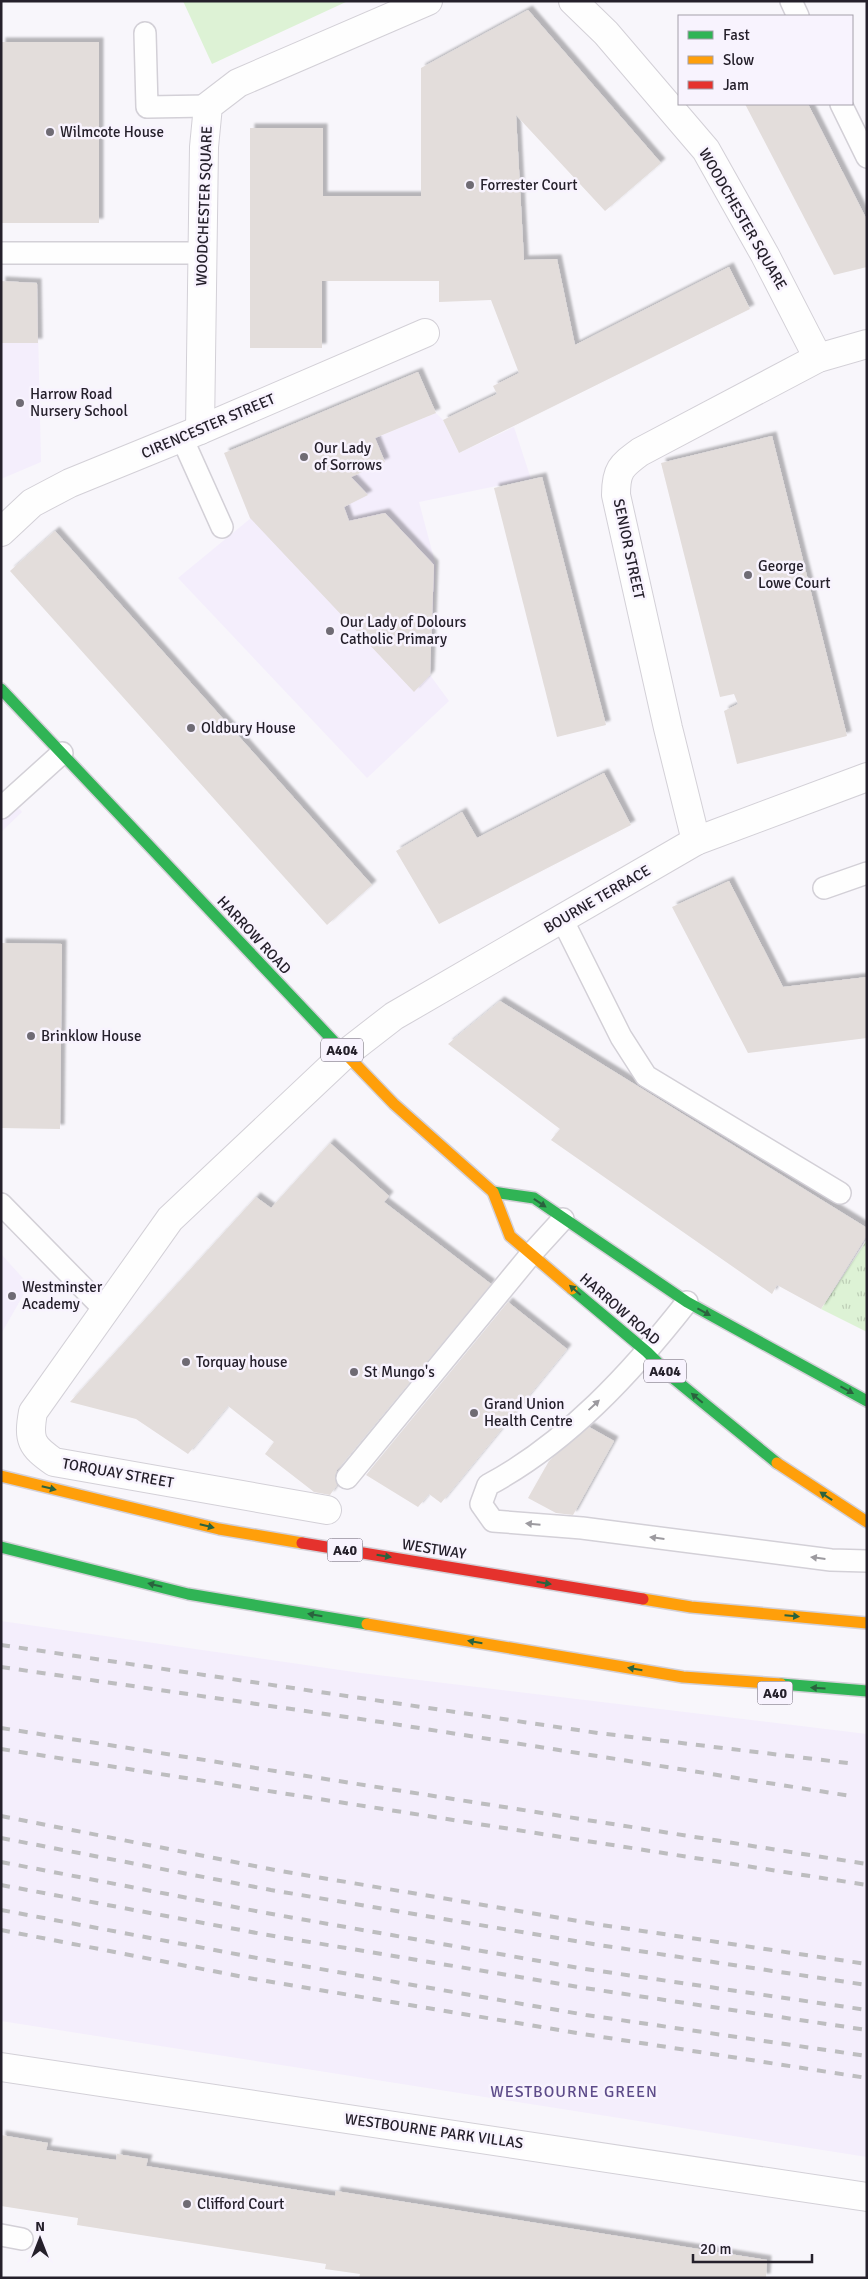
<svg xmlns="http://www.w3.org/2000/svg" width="868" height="2279" font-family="Signika,sans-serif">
<defs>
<pattern id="grass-tufts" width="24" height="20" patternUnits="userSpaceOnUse" patternTransform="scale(1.25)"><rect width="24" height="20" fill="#ddf2d5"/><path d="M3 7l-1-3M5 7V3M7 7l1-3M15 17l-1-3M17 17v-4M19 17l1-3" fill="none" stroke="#becfb7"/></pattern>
<filter id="shadow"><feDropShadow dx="4.5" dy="-4.5" stdDeviation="1" flood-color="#0004"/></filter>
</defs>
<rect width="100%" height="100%" fill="#f8f6fb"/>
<g fill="#f4eefc">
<polygon points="1,281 37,283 41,462 1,479"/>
<polygon points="436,413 443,420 459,453 514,427 531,479 419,502 436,566 430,675 449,701 367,778 178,578 251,518 385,462 375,438"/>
<polygon points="1,788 22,812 1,832"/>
<polygon points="1,1254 29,1285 1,1334"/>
<polygon points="1,1621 361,1673 867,1734 867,2157 1,2021"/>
</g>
<polygon fill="url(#grass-tufts)" points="867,1240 867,1332 821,1309"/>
<polygon fill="#ddf2d5" points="183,1 348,1 212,64"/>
<g fill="#e3dddb" filter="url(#shadow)">
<polygon points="528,10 661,163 605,211 516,115 524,260 557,259 575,345 729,267 750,309 459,453 443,420 497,394 493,386 519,373 491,300 439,302 439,281 322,281 322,348 250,348 250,128 323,128 323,196 421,196 421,68"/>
<rect x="1" y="42" width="98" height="181"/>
<polygon points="745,104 808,104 867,220 867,267 834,275"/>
<polygon points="1,281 37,283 38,343 1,343"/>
<polygon points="418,372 436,413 375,438 385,462 351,477 368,495 344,507 349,521 385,513 434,565 430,675 414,692 250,518 224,453"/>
<polygon points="772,436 847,736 737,764 724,711 738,704 734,694 720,697 661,463"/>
<polygon points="542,477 606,725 557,737 494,488"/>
<polygon points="55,531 372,885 327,925 10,571"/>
<polygon points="604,773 631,825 439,924 396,851 462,812 477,838"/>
<polygon points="729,881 783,987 867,977 867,1038 748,1053 672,907"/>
<polygon points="1,943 62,944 60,1129 1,1128"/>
<polygon points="500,1001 867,1228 867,1235 821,1309 777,1285 772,1294 551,1140 560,1129 448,1044"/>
<polygon points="330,1143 389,1196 384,1202 491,1284 337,1470 335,1476 337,1485 330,1495 314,1492 265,1454 274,1442 228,1406 188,1454 136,1419 70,1402 256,1197 271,1208"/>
<polygon points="508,1302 567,1349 441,1503 429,1494 418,1507 366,1475"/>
<polygon points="589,1427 614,1441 573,1515 556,1513 528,1498 549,1461"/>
<polygon points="1,2135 48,2143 46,2150 116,2160 117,2154 148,2159 146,2166 335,2196 336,2191 767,2260 766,2278 359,2278 360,2274 325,2269 326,2264 77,2225 78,2218 1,2206"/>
</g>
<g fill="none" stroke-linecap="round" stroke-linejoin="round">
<g stroke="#d3d0d7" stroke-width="24">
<g id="lane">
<polyline points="791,1 798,16"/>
<polyline points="145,33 147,107 208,106"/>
<polyline points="841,104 867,157"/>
<polyline points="1,253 203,253"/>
<polyline points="182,438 222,527"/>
<polyline points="1,808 62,753"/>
<polyline points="824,888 867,873"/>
<polyline points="562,919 621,1037 646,1076 840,1193"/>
<polyline points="1,1204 106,1311"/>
<path d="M687,1302C632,1372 567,1443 488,1485L481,1504L493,1521L582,1528L831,1560L867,1561"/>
<polyline points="347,1478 532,1253 563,1219"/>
<polyline points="1,2235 22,2239"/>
</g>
</g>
<g stroke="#d3d0d7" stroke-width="30">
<g id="street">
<polyline points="573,1 606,33 706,150 765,255 818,358"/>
<polyline points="200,430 204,147 208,106 238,83 428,1"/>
<polyline points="1,532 32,503 70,483 200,430 425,333"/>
<path d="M696,841L668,728L616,495C616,470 621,466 640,452L818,358L867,344"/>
<path d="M327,1510L54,1462C31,1446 28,1440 33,1412L170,1219L345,1054L394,1016L696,841L867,777"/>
<polyline points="1,2067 867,2197"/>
</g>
</g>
<g stroke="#d3d0d7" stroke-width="14">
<g id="fast">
<polyline points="1,689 340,1048"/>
<polyline points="493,1192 534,1198 687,1302 867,1401"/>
<polyline points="572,1289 647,1352 673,1378 777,1463"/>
<polyline points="1,1547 188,1594 367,1624"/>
<polyline points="781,1684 867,1691"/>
</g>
</g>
<g stroke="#d3d0d7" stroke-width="14">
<g id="slow">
<polyline points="340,1048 394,1104 493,1192 510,1236 572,1289"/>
<polyline points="777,1463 867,1522"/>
<polyline points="1,1476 219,1529 302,1543"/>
<polyline points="643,1599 691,1607 867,1623"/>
<polyline points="367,1624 683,1677 781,1684"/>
</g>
</g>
<g stroke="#d3d0d7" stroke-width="14">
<polyline id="jam" points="302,1543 643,1599"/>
</g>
<use href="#lane" stroke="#fefefe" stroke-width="21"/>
<use href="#street" stroke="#fefefe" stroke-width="28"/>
<use href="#fast" stroke="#30b455" stroke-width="11"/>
<use href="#slow" stroke="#ff9f0a" stroke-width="11"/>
<use href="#jam" stroke="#e5322d" stroke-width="11"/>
<g stroke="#bdbdbf" stroke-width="4" stroke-dasharray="9 9" stroke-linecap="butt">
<polyline points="1,1645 598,1733 856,1764"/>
<polyline points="1,1667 381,1722 851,1796"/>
<polyline points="1,1728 867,1864"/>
<polyline points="1,1749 867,1885"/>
<polyline points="1,1816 275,1870 602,1925 867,1964"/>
<polyline points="1,1838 271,1890 599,1945 867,1985"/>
<polyline points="1,1862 266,1913 579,1968 867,2010"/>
<polyline points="1,1885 262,1934 591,1989 867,2030"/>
<polyline points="1,1910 257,1958 586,2015 867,2056"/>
<polyline points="1,1930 254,1979 583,2034 867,2078"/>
</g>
</g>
<defs><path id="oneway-solid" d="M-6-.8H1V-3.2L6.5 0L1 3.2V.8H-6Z" transform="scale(1.25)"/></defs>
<g fill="#2a633e">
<use href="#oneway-solid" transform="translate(540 1203) rotate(34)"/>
<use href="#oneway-solid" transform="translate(575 1290) rotate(-139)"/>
<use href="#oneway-solid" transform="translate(704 1312) rotate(29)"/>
<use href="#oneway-solid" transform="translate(847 1390) rotate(29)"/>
<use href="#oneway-solid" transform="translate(697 1398) rotate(-140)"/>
<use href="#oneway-solid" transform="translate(49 1488) rotate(14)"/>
<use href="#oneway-solid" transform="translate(826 1496) rotate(-146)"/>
<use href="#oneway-solid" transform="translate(207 1526) rotate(14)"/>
<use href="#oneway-solid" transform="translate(384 1556) rotate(9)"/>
<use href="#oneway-solid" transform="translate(544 1583) rotate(9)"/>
<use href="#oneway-solid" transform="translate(155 1585) rotate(-166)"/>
<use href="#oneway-solid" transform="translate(315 1615) rotate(-170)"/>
<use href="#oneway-solid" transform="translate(792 1616) rotate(5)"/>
<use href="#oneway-solid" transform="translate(475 1642) rotate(-170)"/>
<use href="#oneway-solid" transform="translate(635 1669) rotate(-170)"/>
<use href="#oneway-solid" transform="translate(818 1688) rotate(-177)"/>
</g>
<g fill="#9c9a9f">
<use href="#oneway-solid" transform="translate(594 1405) rotate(-43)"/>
<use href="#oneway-solid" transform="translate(533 1524) rotate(-175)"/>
<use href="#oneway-solid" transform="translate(657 1538) rotate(-173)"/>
<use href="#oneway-solid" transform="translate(818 1558) rotate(-173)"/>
</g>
<g fill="#6f6b74" stroke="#f8f3fe" stroke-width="2">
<circle cx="50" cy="132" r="5"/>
<circle cx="470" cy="185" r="5"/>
<circle cx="20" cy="403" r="5"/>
<circle cx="304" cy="457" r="5"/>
<circle cx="748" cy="575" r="5"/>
<circle cx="330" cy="631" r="5"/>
<circle cx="191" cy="728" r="5"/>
<circle cx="31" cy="1036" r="5"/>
<circle cx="12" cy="1296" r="5"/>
<circle cx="186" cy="1362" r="5"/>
<circle cx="354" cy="1372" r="5"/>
<circle cx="474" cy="1413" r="5"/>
<circle cx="187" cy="2204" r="5"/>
</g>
<g text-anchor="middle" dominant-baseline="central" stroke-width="5" stroke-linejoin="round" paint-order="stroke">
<g fill="#f8f3fe" stroke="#645f6a" stroke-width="1">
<rect x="321" y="1038.5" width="42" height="23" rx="4"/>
<rect x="644" y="1359.5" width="42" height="23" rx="4"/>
<rect x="327.5" y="1538.5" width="35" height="23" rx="4"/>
<rect x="757.5" y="1681.5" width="35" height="23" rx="4"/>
</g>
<g font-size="14" font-weight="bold" fill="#25202b">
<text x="342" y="1050">A404</text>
<text x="665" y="1371">A404</text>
<text x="345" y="1550">A40</text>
<text x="775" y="1693">A40</text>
</g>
<g font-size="15" fill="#25202b" stroke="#f8f3fe" text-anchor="start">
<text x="60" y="132">Wilmcote House</text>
<text x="480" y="185">Forrester Court</text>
<text x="30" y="394">Harrow Road<tspan x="30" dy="17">Nursery School</tspan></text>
<text x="314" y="448">Our Lady<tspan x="314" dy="17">of Sorrows</tspan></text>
<text x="758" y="566">George<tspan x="758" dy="17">Lowe Court</tspan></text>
<text x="340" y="622">Our Lady of Dolours<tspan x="340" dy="17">Catholic Primary</tspan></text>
<text x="201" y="728">Oldbury House</text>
<text x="41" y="1036">Brinklow House</text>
<text x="22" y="1287">Westminster<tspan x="22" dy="17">Academy</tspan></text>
<text x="196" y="1362">Torquay house</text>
<text x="364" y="1372">St Mungo's</text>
<text x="484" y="1404">Grand Union<tspan x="484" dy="17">Health Centre</tspan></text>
<text x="197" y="2204">Clifford Court</text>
</g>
<g font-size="15" fill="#25202b" stroke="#f8f3fe">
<text transform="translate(204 206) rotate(-88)">WOODCHESTER SQUARE</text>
<text transform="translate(743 219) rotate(60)">WOODCHESTER SQUARE</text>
<text transform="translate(208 426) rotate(-23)">CIRENCESTER STREET</text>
<text transform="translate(629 549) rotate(78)">SENIOR STREET</text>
<text transform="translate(597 899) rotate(-30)">BOURNE TERRACE</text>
<text transform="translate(254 935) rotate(47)">HARROW ROAD</text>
<text transform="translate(620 1309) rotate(41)">HARROW ROAD</text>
<text transform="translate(118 1473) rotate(10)">TORQUAY STREET</text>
<text transform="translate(434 1549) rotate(9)">WESTWAY</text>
<text transform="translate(434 2131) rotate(8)">WESTBOURNE PARK VILLAS</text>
</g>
<g font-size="16" letter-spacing="1" fill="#5d4b89" stroke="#f8f3fe">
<text x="574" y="2092">WESTBOURNE GREEN</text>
</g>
</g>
<rect width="868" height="2279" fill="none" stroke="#25202b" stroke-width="5"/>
<rect x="678" y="15" width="175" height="90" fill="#f8f3fe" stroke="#a49faa"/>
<rect x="688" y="31" width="25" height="8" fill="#30b455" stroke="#a49faa"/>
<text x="723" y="40" font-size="15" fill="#25202b">Fast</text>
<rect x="688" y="56" width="25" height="8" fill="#ff9f0a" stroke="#a49faa"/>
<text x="723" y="65" font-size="15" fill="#25202b">Slow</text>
<rect x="688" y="81" width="25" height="8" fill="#e5322d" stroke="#a49faa"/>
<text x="723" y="90" font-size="15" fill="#25202b">Jam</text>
<g transform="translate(40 2239)" stroke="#f8f3fe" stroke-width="4" paint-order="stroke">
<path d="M0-4L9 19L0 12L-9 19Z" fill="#25202b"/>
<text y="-8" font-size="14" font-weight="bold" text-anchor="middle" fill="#25202b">N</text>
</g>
<path d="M693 2254v8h119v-8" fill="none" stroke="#25202b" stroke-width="2.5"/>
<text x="700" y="2254" font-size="15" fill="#25202b" stroke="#f8f3fe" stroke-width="4" paint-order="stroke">20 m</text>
</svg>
